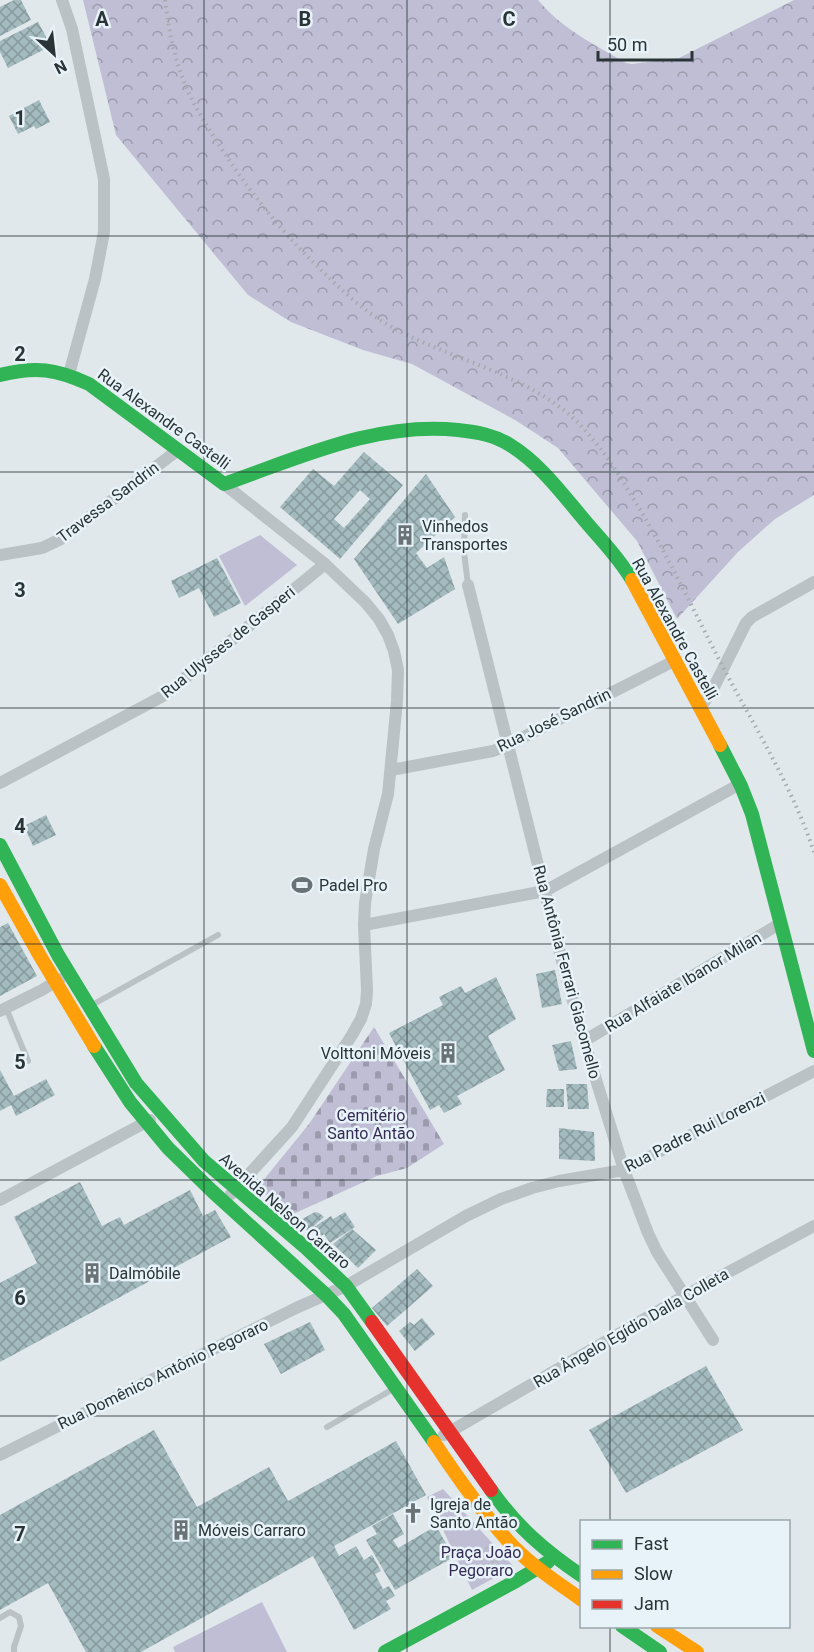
<svg xmlns="http://www.w3.org/2000/svg" width="814" height="1652" font-family="Roboto,sans-serif">
<defs>
<pattern id="forest-crowns" width="20" height="18" patternUnits="userSpaceOnUse" patternTransform="scale(1.5)"><rect width="20" height="18" fill="#bfbed4"/><path d="M2 6a3 3 0 1 1 6 0M12 15a3 3 0 1 1 6 0" fill="none" stroke="#9b9bad"/></pattern>
<pattern id="cemetery-stones" width="16" height="16" patternUnits="userSpaceOnUse" patternTransform="scale(1.5)"><rect width="16" height="16" fill="#bfbed4"/><path d="M2 7V4a2 2 0 0 1 4 0v3zM10 15v-3a2 2 0 0 1 4 0v3z" fill="#9b9bad"/></pattern>
<pattern id="building-cross-hatch" width="8" height="8" patternUnits="userSpaceOnUse" patternTransform="scale(1.5)"><rect width="8" height="8" fill="#a3bbbf"/><path d="M0 0l8 8M0 8l8-8" fill="none" stroke="#85999c"/></pattern>
</defs>
<rect width="100%" height="100%" fill="#e1e8ec"/>
<g fill="#bfbed4">
<polygon points="260,535 297,565 245,606 219,556"/>
<polygon points="443,1489 514,1567 472,1590 427,1497"/>
<polygon points="262,1602 287,1652 175,1652 173,1647"/>
</g>
<path fill="url(#forest-crowns)" d="M83,0H538C561,28 595,45 626,63L632,64L679,58L794,0H814V495L775,519L738,552L677,619L637,541L558,448L515,420L412,364L363,350L291,322L248,295L116,135Z"/>
<polygon fill="url(#cemetery-stones)" points="374,1027 444,1144 407,1168 377,1176 291,1215 257,1188 309,1124"/>
<g fill="url(#building-cross-hatch)" fill-rule="evenodd">
<polygon points="14,0 21,0 31,20 0,36 0,7"/>
<polygon points="38,22 51,46 8,68 0,52 0,41"/>
<polygon points="39,100 50,122 36,129 34,126 18,134 9,116"/>
<path d="M364,452L403,485L340,559L280,507L313,469L334,486ZM360,490L370,499L344,528L334,519Z"/>
<polygon points="426,474 455,517 416,553 427,568 444,557 455,589 398,624 354,559"/>
<polygon points="217,558 241,603 214,617 199,588 179,598 171,581"/>
<polygon points="46,815 56,835 33,846 24,826"/>
<polygon points="8,923 37,976 0,996 0,927"/>
<polygon points="555,970 562,1004 542,1008 536,974"/>
<polygon points="496,977 516,1019 488,1036 505,1070 457,1096 462,1104 444,1113 439,1105 430,1110 389,1033 443,1005 439,997 461,986 465,993"/>
<polygon points="571,1041 577,1069 559,1071 552,1045"/>
<polygon points="0,1070 14,1096 46,1079 55,1095 16,1116 11,1105 0,1111"/>
<polygon points="566,1084 587,1084 589,1109 568,1109"/>
<polygon points="547,1089 564,1089 564,1107 546,1107"/>
<polygon points="559,1128 594,1132 595,1161 559,1159"/>
<polygon points="80,1182 102,1226 120,1217 124,1225 190,1190 203,1216 215,1210 231,1237 0,1362 0,1283 37,1263 14,1217"/>
<polygon points="315,1212 319,1213 324,1217 308,1231 297,1222"/>
<polygon points="345,1212 355,1227 330,1243 324,1234 320,1237 314,1227 331,1216 333,1219"/>
<polygon points="352,1229 376,1250 358,1268 333,1244"/>
<polygon points="417,1269 433,1286 387,1326 372,1308"/>
<polygon points="422,1318 435,1334 415,1351 399,1331 410,1322 414,1325"/>
<polygon points="310,1322 325,1350 281,1374 264,1344"/>
<polygon points="706,1366 743,1430 626,1493 589,1430"/>
<polygon points="154,1430 197,1507 269,1467 288,1501 396,1441 426,1495 334,1546 339,1556 356,1546 364,1560 372,1555 381,1571 375,1574 383,1589 389,1586 395,1596 386,1601 391,1609 354,1630 313,1556 141,1652 86,1652 48,1583 0,1610 0,1515"/>
<polygon points="393,1514 404,1534 393,1540 398,1548 436,1526 454,1557 395,1590 366,1540 377,1534 372,1526"/>
</g>
<g fill="none" stroke-linecap="round" stroke-linejoin="round">
<g stroke="#b2babe" stroke-width="2" stroke-dasharray="3 3" stroke-linecap="butt">
<polyline points="470,1558 488,1547 499,1564"/>
<polyline points="492,1577 487,1566 496,1560"/>
</g>
<g stroke="#bac2c5" stroke-width="6">
<polyline points="465,515 464,552 468,585"/>
<polyline points="92,1005 218,935"/>
<polyline points="6,1008 28,1061"/>
<polyline points="327,1427 395,1388"/>
<polyline points="0,1618 10,1612 19,1617 21,1626 14,1647 14,1652"/>
</g>
<g stroke="#bac2c5" stroke-width="12">
<polyline points="62,0 72,29 104,179 104,232 95,279 69,374"/>
<polyline points="224,484 325,564 365,602 379,619 388,635 394,651 398,670 397,701 388,794 374,849 365,903 364,925 367,990 366,1004 361,1019 352,1035 292,1127 231,1194"/>
<polyline points="0,555 42,548 61,539 178,450"/>
<polyline points="468,585 563,965 584,1041 624,1170 648,1233 657,1252 713,1340"/>
<polyline points="700,708 713,689 746,623 752,617 814,582"/>
<polyline points="391,770 493,751 508,745 676,660"/>
<polyline points="0,783 163,696 325,564"/>
<polyline points="364,925 545,891 740,784"/>
<polyline points="0,1011 42,990 60,979"/>
<polyline points="584,1041 781,923"/>
<polyline points="0,1200 150,1120"/>
<polyline points="444,1435 686,1295 814,1226"/>
<polyline points="0,1455 296,1308 346,1286 466,1216 501,1199 532,1188 559,1181 624,1170 814,1071"/>
</g>
<g stroke="#30b455" stroke-width="14">
<path d="M0,375C36,366 56,369 89,384L224,484C299,458 377,421 458,430C477,432 494,435 510,445C539,463 560,491 581,516C598,537 618,556 632,580"/>
<polyline points="720,745 741,786 752,814 814,1051"/>
<polyline points="0,845 58,955 136,1083 204,1161 306,1248 346,1286 372,1322"/>
<polyline points="94,1046 130,1102 168,1148 212,1191 326,1295 344,1314 434,1442"/>
<path d="M491,1490C516,1526 545,1551 582,1576"/>
<polyline points="622,1626 660,1652"/>
<polyline points="385,1652 516,1581 548,1562"/>
</g>
<g stroke="#ff9f0a" stroke-width="14">
<polyline points="632,580 720,745"/>
<polyline points="0,885 40,956 94,1046"/>
<path d="M434,1442C457,1477 481,1511 509,1542C530,1565 557,1582 582,1600"/>
<polyline points="657,1626 697,1652"/>
</g>
<polyline stroke="#e5322d" stroke-width="14" points="372,1322 491,1490"/>
<path stroke="#a4aaad" stroke-width="4" stroke-dasharray="1.5 4.5" stroke-linecap="butt" d="M165,0C168,24 172,48 180,71C188,96 202,118 216,140C245,186 278,228 317,266C338,287 360,308 385,323C444,358 516,370 570,415C593,436 612,463 628,490C664,547 692,608 723,667C755,728 792,786 814,852"/>
</g>
<path fill="none" stroke="#283436" stroke-width="1.5" stroke-opacity="0.55" d="M204,0V1652M407,0V1652M610,0V1522M0,236H814M0,472H814M0,708H814M0,944H814M0,1180H814M0,1416H814M610,1626V1652"/>
<defs>
<g id="building-bare" transform="scale(1.62)"><path d="M-4-6H4V6H1V3H-1V6H-4ZM-2.5-4.3h1.7v1.8h-1.7ZM.8-4.3h1.7v1.8H.8ZM-2.5-1h1.7V.8h-1.7ZM.8-1h1.7V.8H.8Z" fill="#697376" stroke="#e8f2f9" stroke-width="2.5" paint-order="stroke"/></g>
<g id="stadium-bare" transform="scale(1.62)"><path d="M0-5a6.5 5 0 1 0 0 10a6.5 5 0 1 0 0-10ZM-3.5-1.8h7v3.6h-7Z" fill="#697376" stroke="#e8f2f9" stroke-width="2.5" paint-order="stroke"/></g>
<g id="church-bare" transform="scale(1.62)"><path d="M-1.2-6h2.4v3.5h3.3v2.4h-3.3V6h-2.4V-.1h-3.3v-2.4h3.3Z" fill="#697376" stroke="#e8f2f9" stroke-width="2.5" paint-order="stroke"/></g>
</defs>
<g fill-rule="evenodd">
<use href="#building-bare" x="405" y="535"/>
<use href="#stadium-bare" x="302" y="885"/>
<use href="#building-bare" x="448" y="1053"/>
<use href="#building-bare" x="92" y="1273"/>
<use href="#church-bare" x="413" y="1513"/>
<use href="#building-bare" x="181" y="1530"/>
</g>
<g text-anchor="middle" dominant-baseline="central" stroke-width="5" stroke-linejoin="round" paint-order="stroke">
<g font-size="16" fill="#283436" stroke="#e8f2f9">
<text transform="translate(164 419) rotate(36)">Rua Alexandre Castelli</text>
<text transform="translate(108 502) rotate(-37)">Travessa Sandrin</text>
<text transform="translate(675 629) rotate(61)">Rua Alexandre Castelli</text>
<text transform="translate(228 642) rotate(-39)">Rua Ulysses de Gasperi</text>
<text transform="translate(554 720) rotate(-26)">Rua José Sandrin</text>
<text transform="translate(567 972) rotate(75)">Rua Antônia Ferrari Giacomello</text>
<text transform="translate(683 982) rotate(-31)">Rua Alfaiate Ibanor Milan</text>
<text transform="translate(695 1132) rotate(-27)">Rua Padre Rui Lorenzi</text>
<text transform="translate(285 1211) rotate(41)">Avenida Nelson Carraro</text>
<text transform="translate(631 1328) rotate(-30)">Rua Ângelo Egídio Dalla Colleta</text>
<text transform="translate(163 1374) rotate(-26)">Rua Domênico Antônio Pegoraro</text>
</g>
<g font-size="16" fill="#283436" stroke="#e8f2f9" text-anchor="start">
<text x="422" y="526">Vinhedos<tspan x="422" dy="18">Transportes</tspan></text>
<text x="319" y="885">Padel Pro</text>
<text x="431" y="1053" text-anchor="end">Volttoni Móveis</text>
<text x="109" y="1273">Dalmóbile</text>
<text x="430" y="1504">Igreja de<tspan x="430" dy="18">Santo Antão</tspan></text>
<text x="198" y="1530">Móveis Carraro</text>
</g>
<g font-size="16" fill="#352c54" stroke="#e8f2f9">
<text x="371" y="1115">Cemitério<tspan x="371" dy="18">Santo Antão</tspan></text>
<text x="481" y="1552">Praça João<tspan x="481" dy="18">Pegoraro</tspan></text>
</g>
</g>
<g font-size="20" text-anchor="middle" font-weight="bold" fill="#283436" stroke="#e8f2f9" stroke-width="5" stroke-linejoin="round" paint-order="stroke">
<text x="102" y="26">A</text>
<text x="305" y="26">B</text>
<text x="509" y="26">C</text>
<text x="20" y="125">1</text>
<text x="20" y="361">2</text>
<text x="20" y="597">3</text>
<text x="20" y="833">4</text>
<text x="20" y="1069">5</text>
<text x="20" y="1305">6</text>
<text x="20" y="1541">7</text>
</g>
<rect x="580" y="1520" width="210" height="108" fill="#e8f2f9" stroke="#9ba6ab" stroke-width="1.5"/>
<rect x="592" y="1540" width="30" height="9" fill="#30b455" stroke="#9ba6ab" stroke-width="1.5"/>
<text x="634" y="1550" font-size="18" fill="#283436">Fast</text>
<rect x="592" y="1570" width="30" height="9" fill="#ff9f0a" stroke="#9ba6ab" stroke-width="1.5"/>
<text x="634" y="1580" font-size="18" fill="#283436">Slow</text>
<rect x="592" y="1600" width="30" height="9" fill="#e5322d" stroke="#9ba6ab" stroke-width="1.5"/>
<text x="634" y="1610" font-size="18" fill="#283436">Jam</text>
<g transform="translate(54 54) rotate(153)" stroke="#e8f2f9" stroke-width="4.5" paint-order="stroke">
<path d="M0-4.5L10 22L0 15L-10 22Z" fill="#283436"/>
<text y="-9" font-size="16" font-weight="bold" text-anchor="middle" fill="#283436">N</text>
</g>
<path d="M598 51v9h94v-9" fill="none" stroke="#283436" stroke-width="3"/>
<text x="607" y="51" font-size="18" fill="#283436" stroke="#e8f2f9" stroke-width="4.5" paint-order="stroke">50 m</text>
</svg>
